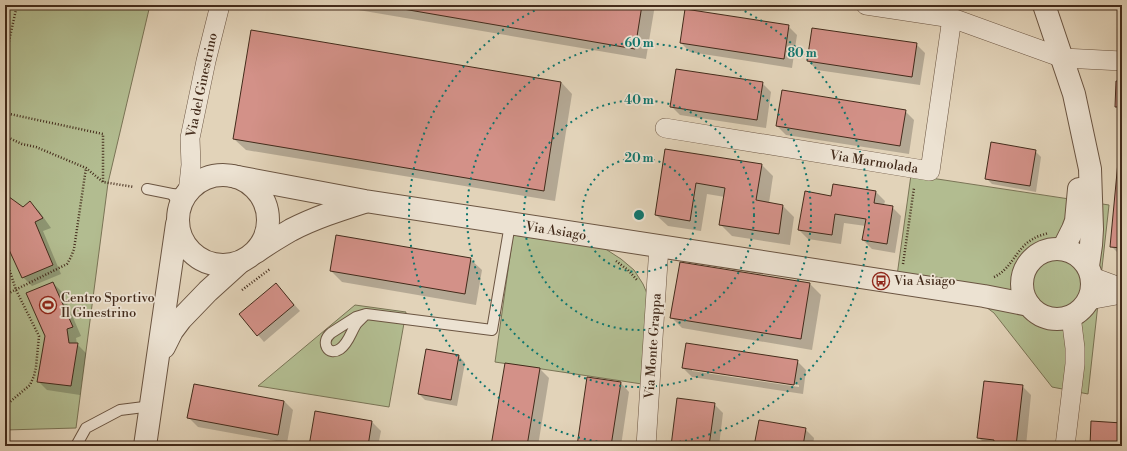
<svg xmlns="http://www.w3.org/2000/svg" width="1127" height="451" font-family="'Libre Bodoni',serif">
<rect width="100%" height="100%" fill="#e2d3b9"/>
<filter id="stains"><feTurbulence type="fractalNoise" baseFrequency=".005" numOctaves="4"/><feColorMatrix values="0 0 0 0 .2 0 0 0 0 .09 0 0 0 0 .02 0 0 0 .5 -.17"/></filter>
<radialGradient id="worn" r=".72"><stop offset=".6" stop-color="#630" stop-opacity="0"/><stop offset="1" stop-color="#630" stop-opacity=".3"/></radialGradient>
<g fill="#b2bc90" stroke="#7a7456">
<polygon points="5,5 150,5 108,183 76,428 5,430"/>
<polygon points="911,175 1109,205 1088,394 1052,387 994,313 970,295 896,283"/>
<polygon points="513,235 604,248 621,259 634,270 643,284 646,291 649,302 642,384 495,362"/>
<polygon points="355,305 406,312 389,407 258,386"/>
</g>
<g fill="#0003" fill-rule="evenodd">
<polygon points="329,5 655,5 646,59"/>
<polygon points="788,26 797,35 792,68 690,52 681,43"/>
<polygon points="252,32 561,82 572,94 555,201 246,150 234,139"/>
<polygon points="916,44 925,53 920,85 817,70 808,61"/>
<polygon points="1122,82 1122,112 1116,106"/>
<polygon points="762,83 771,92 766,128 680,115 671,106"/>
<polygon points="905,111 914,120 909,154 786,135 777,126"/>
<polygon points="666,150 762,165 773,176 769,203 783,206 794,217 790,245 732,236 721,225 725,197 707,194 701,231 668,226 656,215"/>
<polygon points="1035,151 1041,157 1036,192 992,184 986,178"/>
<polygon points="1122,152 1122,256 1120,255 1111,246"/>
<polygon points="876,192 885,201 884,205 892,207 901,216 895,253 872,249 863,240 866,226 844,223 841,244 808,239 799,230 832,197"/>
<polygon points="5,195 23,208 30,203 39,211 51,228 43,231 61,274 32,286 23,277 5,238"/>
<polygon points="470,259 482,270 476,305 342,282 331,271"/>
<polygon points="53,283 62,292 81,336 76,338 77,344 86,353 80,395 47,390 38,381 46,336"/>
<polygon points="276,284 300,311 264,342 258,335"/>
<polygon points="810,284 821,295 812,350 682,328 671,317"/>
<polygon points="426,350 459,356 465,363 457,406 425,400 419,394"/>
<path d="M797,361L806,370L803,394L692,377L683,368ZM692,369L799,385V387L692,371Z"/>
<polygon points="506,364 540,369 549,378 538,446 492,446"/>
<polygon points="620,382 629,392 621,446 578,446"/>
<polygon points="1022,386 1031,395 1026,446 987,446 978,437"/>
<polygon points="284,401 293,410 287,443 198,427 189,418"/>
<polygon points="714,404 723,413 719,446 672,446"/>
<polygon points="316,412 372,422 381,431 378,446 310,446"/>
<polygon points="805,429 814,438 813,446 755,446"/>
</g>
<g fill="#d39188" stroke="#432b1b">
<polygon points="380,5 642,5 635,49"/>
<polygon points="685,9 789,25 784,59 680,43"/>
<polygon points="812,28 917,43 912,77 807,61"/>
<polygon points="251,30 561,82 544,191 233,139"/>
<polygon points="676,69 763,82 757,120 670,107"/>
<polygon points="1116,81 1122,81 1122,107 1115,107"/>
<polygon points="782,90 906,110 900,146 776,126"/>
<polygon points="991,142 1036,150 1030,186 985,179"/>
<polygon points="665,149 762,164 756,200 783,205 779,234 719,225 725,188 696,183 690,221 655,215"/>
<polygon points="1119,151 1122,151 1122,248 1110,247"/>
<polygon points="833,184 876,191 874,203 893,206 887,244 862,240 866,219 835,214 832,235 798,230 805,191 831,196"/>
<polygon points="5,194 23,207 30,201 43,218 35,222 53,265 22,278 5,241"/>
<polygon points="336,235 471,258 465,294 330,271"/>
<polygon points="680,262 810,283 801,339 670,318"/>
<polygon points="53,282 73,327 67,329 69,343 78,343 71,386 37,382 45,336 26,293"/>
<polygon points="276,283 294,305 257,336 239,314"/>
<polygon points="686,343 798,360 794,385 682,368"/>
<polygon points="426,349 459,355 451,400 418,394"/>
<polygon points="505,363 540,368 527,446 491,446"/>
<polygon points="587,377 621,382 611,446 577,446"/>
<polygon points="984,381 1023,385 1016,446 993,446 994,440 977,438"/>
<polygon points="194,384 284,401 278,435 187,418"/>
<polygon points="677,398 715,403 709,446 671,446"/>
<polygon points="315,411 372,421 368,446 309,446"/>
<polygon points="759,420 806,428 803,446 754,446"/>
<polygon points="1091,421 1122,423 1122,446 1090,446"/>
</g>
<g fill="none" stroke-linecap="round" stroke-linejoin="round">
<g stroke="#6b5542" stroke-width="12">
<g id="service">
<polyline points="147,189 172,194 186,195"/>
<polyline points="172,194 181,207"/>
<path d="M366,314C363,317 360,320 357,323C351,331 349,343 340,349C328,357 320,342 331,333L356,317L366,314L492,330L510,224"/>
<polyline points="76,446 86,428 120,410 152,406"/>
</g>
</g>
<g stroke="#6b5542" stroke-width="20">
<g id="minor">
<polyline points="866,5 952,18 1063,58 1122,61"/>
<polyline points="665,128 930,171 952,18"/>
<polyline points="188,193 191,165 190,138 206,61 220,5"/>
<polyline points="1092,277 1122,288"/>
<polyline points="1089,300 1122,294"/>
<polyline points="646,446 659,246"/>
<polyline points="1065,446 1075,364 1075,348 1071,316"/>
</g>
</g>
<g stroke="#6b5542" stroke-width="24">
<g id="tertiary">
<polyline points="1044,5 1074,94 1090,169 1092,229 1091,245 1088,266"/>
<circle cx="223" cy="220" r="45"/>
<polyline points="232,176 365,201 984,296 1029,305"/>
<circle cx="1057" cy="284" r="35"/>
<polyline points="1063,249 1073,229 1076,221 1079,189"/>
<path d="M256,252C267,244 279,237 291,230C314,218 339,210 364,202"/>
<polyline points="164,347 172,331 181,319 208,291 240,262"/>
<polyline points="145,446 177,224"/>
</g>
</g>
<g stroke="#432b1b" stroke-width="2.5" stroke-dasharray="1 2" stroke-linecap="butt">
<polyline points="5,7 17,6"/>
<polyline points="5,59 17,5"/>
<polyline points="5,113 103,134 103,182"/>
<polyline points="5,136 22,144 36,147 86,168 103,182 134,187"/>
<polyline points="5,256 16,290 39,336 36,367 34,376 30,385 5,406"/>
<polyline points="616,261 628,270 637,280"/>
<polyline points="903,264 914,188"/>
<path d="M994,277C1012,269 1016,248 1033,239C1037,236 1043,235 1048,233"/>
<polyline points="242,290 270,269"/>
<polyline points="5,295 67,264 71,257 74,249 86,168"/>
</g>
<use href="#service" stroke="#ece2d2" stroke-width="10"/>
<use href="#minor" stroke="#ece2d2" stroke-width="19"/>
<use href="#tertiary" stroke="#ece2d2" stroke-width="22"/>
</g>
<g fill="none" stroke="#0f766e" stroke-width="2" stroke-dasharray="2 4">
<circle cx="639" cy="215" r="57"/>
<circle cx="639" cy="215" r="115"/>
<circle cx="639" cy="215" r="172"/>
<path d="M734 6A230 230 0 1 1 544 6"/>
</g>
<defs>
<g id="bus-ring" transform="scale(0.9)"><circle r="9.5" fill="#ece2d2" stroke="#8f2418" stroke-width="1.5"/><path d="M-5-6H5V4H4V6H2V4H-2V6H-4V4H-5ZM-3.5-4V0h7V-4ZM-3.5 1.2v1.5H-2V1.2ZM2 1.2v1.5H3.5V1.2Z" fill="#8f2418"/></g>
<g id="stadium-ring" transform="scale(0.9)"><circle r="9.5" fill="#ece2d2" stroke="#8f2418" stroke-width="1.5"/><path d="M0-5a6.5 5 0 1 0 0 10a6.5 5 0 1 0 0-10ZM-3.5-1.8h7v3.6h-7Z" fill="#8f2418"/></g>
</defs>
<g fill-rule="evenodd">
<use href="#bus-ring" x="881" y="281"/>
<use href="#stadium-ring" x="48" y="305"/>
</g>
<g text-anchor="middle" dominant-baseline="central" stroke-width="3.5" stroke-linejoin="round" paint-order="stroke">
<g font-size="13" fill="#432b1b" stroke="#ece2d2">
<text transform="translate(202 85) rotate(-78)">Via del Ginestrino</text>
<text transform="translate(874 162) rotate(9)">Via Marmolada</text>
<text transform="translate(556 231) rotate(9)">Via Asiago</text>
<text transform="translate(653 346) rotate(-86)">Via Monte Grappa</text>
</g>
<g font-size="13" fill="#432b1b" stroke="#ece2d2" text-anchor="start">
<text x="894" y="281">Via Asiago</text>
<text x="61" y="298">Centro Sportivo<tspan x="61" dy="15">Il Ginestrino</tspan></text>
</g>
</g>
<circle cx="639" cy="215" r="6" fill="#0f766e" stroke="#ece2d2" stroke-width="2"/>
<g font-size="12" text-anchor="middle" font-weight="bold" fill="#0f766e" stroke="#ece2d2" stroke-width="3.5" stroke-linejoin="round" paint-order="stroke">
<text x="639" y="47">60 m</text>
<text x="802" y="57">80 m</text>
<text x="639" y="104">40 m</text>
<text x="639" y="162">20 m</text>
</g>
<rect width="1127" height="451" fill="none" stroke="#e2d3b9" stroke-width="20"/>
<rect x="6" y="6" width="1115" height="439" fill="none" stroke="#432b1b" stroke-width="2"/>
<rect x="10" y="10" width="1107" height="431" fill="none" stroke="#432b1b"/>
<rect width="100%" height="100%" filter="url(#stains)"/>
<rect width="100%" height="100%" fill="url(#worn)"/>
</svg>
